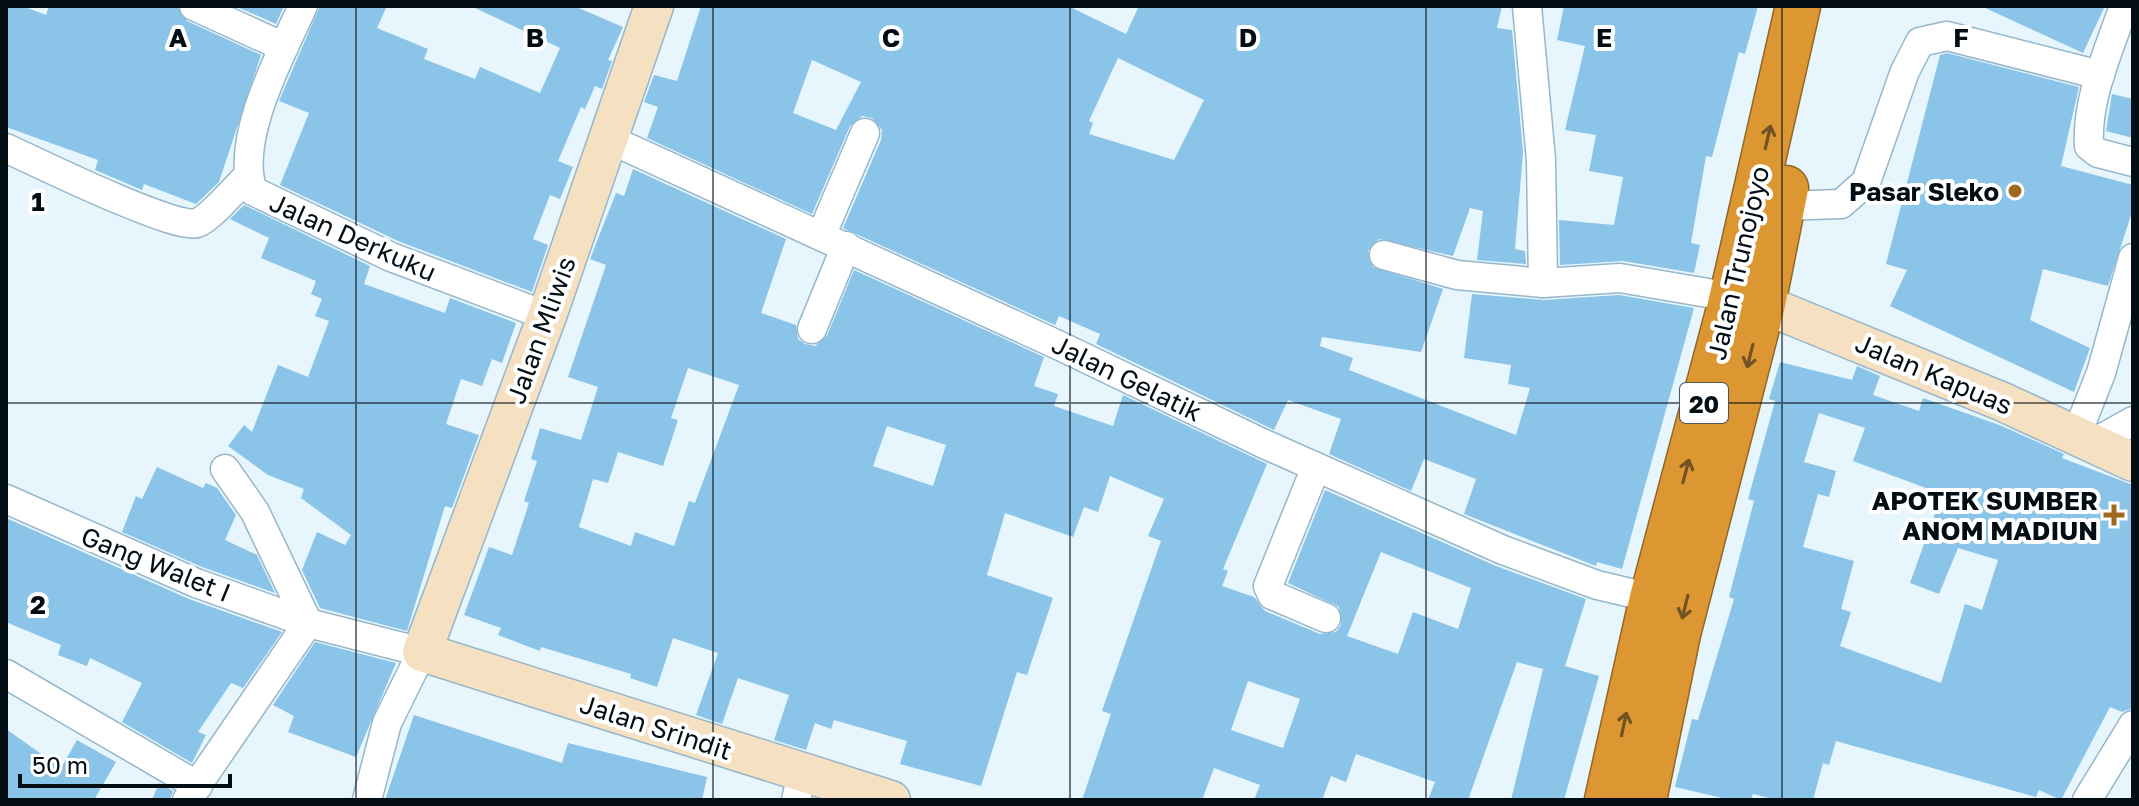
<svg xmlns="http://www.w3.org/2000/svg" width="2139" height="806" font-family="'Golos Text',sans-serif">
<rect width="100%" height="100%" fill="#e7f5fd"/>
<g fill="#8ac4e8" fill-rule="evenodd">
<polygon points="6,6 22,6 46,15 49,6 177,6 187,21 261,55 219,182 196,204 144,184 142,190 95,170 98,160 6,127"/>
<polygon points="235,6 284,6 276,24"/>
<polygon points="320,6 387,6 377,28 428,49 424,59 475,79 480,67 540,93 560,48 471,6 574,6 623,27 608,60 612,61 602,89 595,86 585,109 581,107 558,161 573,167 560,199 550,195 533,239 548,245 532,292 398,241 280,185 309,113 279,101"/>
<path d="M701,6H1068L1126,34L1139,6H1502L1497,28L1512,30L1523,152L1515,249L1525,251L1526,264L1477,260L1483,211L1470,208L1453,256L1379,239L1368,251L1373,267L1443,289L1421,352L1322,337L1320,346L1353,358L1349,370L1516,435L1530,388L1508,384L1511,365L1464,358L1472,294L1544,300L1619,295L1694,308L1622,569L1597,562L1596,566L1464,514L1476,479L1424,459L1411,491L1329,454L1341,419L1288,400L1274,430L1096,344L1100,334L1059,316L1055,325L843,228L881,140L882,130L872,118L862,116L850,126L812,214L647,138L658,107L644,102L654,75L677,81ZM1118,58L1204,100L1174,160L1089,134L1093,123L1089,121ZM812,60L861,82L836,130L793,113Z"/>
<polygon points="1564,6 1758,6 1745,54 1739,52 1712,157 1706,156 1691,243 1700,245 1694,273 1623,261 1560,265 1559,220 1614,225 1623,177 1589,171 1596,135 1565,130 1585,46 1557,40"/>
<polygon points="1981,6 2105,6 2083,53"/>
<polygon points="1947,53 2079,87 2061,166 2133,185 2133,209 2108,286 2043,269 2030,320 2090,348 2074,392 1890,306 1907,270 1886,264 1940,55"/>
<polygon points="2112,94 2133,99 2133,138 2106,131"/>
<path d="M633,169L786,239L761,313L796,325L798,339L805,344L815,346L827,336L854,270L1044,357L1034,386L1058,394L1054,406L1113,426L1123,395L1267,464L1223,569L1228,571L1222,586L1254,597L1265,611L1320,634L1336,632L1341,625L1339,607L1288,583L1325,490L1496,566L1586,599L1565,666L1599,676L1564,800H1511L1543,669L1517,662L1468,800H1428L1435,782L1356,754L1346,782L1331,776L1322,800H1254L1260,785L1214,768L1202,800H1082L1111,714L1102,711L1161,541L1148,536L1164,499L1110,476L1098,512L1084,507L1073,537L1005,513L987,575L1053,598L1027,675L1017,672L981,786L900,764L907,741L834,720L831,729L815,723L806,750L774,740L789,695L738,678L722,724L696,715L718,653L673,638L657,687L630,678L631,674L541,647L540,651L498,635L501,628L464,615L489,547L512,555L529,503L524,501L537,461L531,459L540,428L581,440L598,387L568,377L606,265L590,259L616,193L624,196ZM688,368L739,385L695,503L689,501L674,546L635,532L631,546L579,527L593,479L608,483L618,452L663,466L678,420L671,418ZM887,426L946,445L933,486L873,466ZM1381,552L1471,588L1458,629L1413,612L1398,654L1347,636ZM1248,681L1300,699L1283,748L1231,730Z"/>
<polygon points="244,205 370,266 364,284 445,313 450,298 516,323 502,363 492,359 482,386 461,379 446,424 479,435 452,508 445,506 407,631 320,608 302,570 317,532 345,545 351,535 301,498 304,489 268,475 228,446 244,425 252,432 278,365 308,377 329,321 315,316 322,299 311,294 316,281 261,258 269,238 230,219"/>
<path d="M1780,362L1852,380L1857,366L1880,376L1873,395L1919,411L1923,398L2002,426L2064,454L2062,458L2133,485V708L2122,712L2110,707L2061,800L2039,790L2036,797L1836,741L1829,765L1823,763L1813,800H1777L1753,794L1751,800H1731L1675,787L1692,719L1698,720L1734,599L1729,597L1754,501L1748,499L1775,401L1769,399ZM1819,413L1865,428L1853,461L1942,494L1910,583L1939,594L1958,548L1998,560L1982,610L1965,604L1941,683L1840,646L1851,612L1841,609L1854,561L1803,547L1818,494L1829,497L1836,471L1804,462Z"/>
<polygon points="157,467 203,488 206,483 217,488 236,515 225,540 257,555 275,593 202,567 122,532 136,496 142,499"/>
<polygon points="6,518 189,599 282,632 243,688 231,683 198,732 206,735 192,763 122,722 142,683 90,658 87,666 58,655 61,645 6,622"/>
<polygon points="315,642 396,663 356,757 288,732 294,716 273,705"/>
<polygon points="414,715 562,763 568,743 707,777 702,800 385,800"/>
<polygon points="6,729 61,768 77,740 116,762 94,800 6,800"/>
<polygon points="159,783 173,791 170,800 152,800"/>
</g>
<g fill="none" stroke-linecap="round" stroke-linejoin="round">
<g stroke="#96b7cb" stroke-width="31">
<g id="street">
<polyline points="194,6 284,47"/>
<path d="M303,6C281,54 234,140 253,191L391,257L547,316"/>
<polyline points="1527,6 1541,160 1543,283"/>
<path d="M2124,6C2109,50 2086,99 2089,146L2098,153L2133,162"/>
<polyline points="609,139 1058,345 1262,443 1503,550 1597,585 1652,598"/>
<path d="M6,148C32,160 177,231 197,223C211,218 235,188 247,177"/>
<polyline points="1768,202 1782,206 1841,204 1866,182 1905,71 1920,42 1947,36 2100,75"/>
<polyline points="821,236 865,133"/>
<polyline points="1384,255 1457,275 1543,283 1620,278 1731,297"/>
<polyline points="812,329 846,246"/>
<polyline points="2076,436 2101,373 2133,258"/>
<polyline points="2094,443 2133,421"/>
<polyline points="1316,467 1268,586 1272,595 1326,618"/>
<polyline points="225,469 255,512 308,623"/>
<polyline points="6,499 196,583 308,623 422,652 387,723 367,800"/>
<polyline points="6,674 198,786"/>
<polyline points="187,800 308,623"/>
<polyline points="796,800 802,773"/>
<polyline points="2087,800 2133,725"/>
</g>
</g>
<g stroke="#96b7cb" stroke-width="41">
<g id="secondary">
<polyline points="654,6 547,316 422,652 891,800"/>
<polyline points="1733,297 1763,304 2003,402 2133,462"/>
</g>
</g>
<g stroke="#916728" stroke-width="47">
<g id="highway">
<polyline points="1607,800 1652,598 1729,309 1798,6"/>
<polyline points="1644,800 1678,634 1763,304 1786,188"/>
</g>
</g>
<use href="#street" stroke="#fff" stroke-width="28"/>
<use href="#secondary" stroke="#f5e0c2" stroke-width="38"/>
<use href="#highway" stroke="#dd9732" stroke-width="44"/>
</g>
<defs><path id="oneway-shaft" d="M-6 0H5M1.5-3L5.5 0L1.5 3" fill="none" stroke-width="1.6" stroke-linecap="round" stroke-linejoin="round" transform="scale(2)"/></defs>
<g stroke="#705223">
<use href="#oneway-shaft" transform="translate(1768 137) rotate(-77)"/>
<use href="#oneway-shaft" transform="translate(1750 356) rotate(104)"/>
<use href="#oneway-shaft" transform="translate(1686 471) rotate(-75)"/>
<use href="#oneway-shaft" transform="translate(1685 607) rotate(104)"/>
<use href="#oneway-shaft" transform="translate(1624 724) rotate(-78)"/>
</g>
<path fill="none" stroke="#030d14" stroke-width="2" stroke-opacity="0.55" d="M356,6V800M713,6V800M1070,6V800M1426,6V800M1782,6V800M6,403H2133"/>
<g fill="#9d6a20" stroke="#fff" stroke-width="3">
<circle cx="2015" cy="191" r="8"/>
<path d="M2110 503h8v8h8v8h-8v8h-8v-8h-8v-8h8z"/>
</g>
<g text-anchor="middle" dominant-baseline="central" stroke-width="8" stroke-linejoin="round" paint-order="stroke">
<rect fill="#fff" stroke="#4f565a" stroke-width="2" x="1680" y="383" width="48" height="40" rx="6"/>
<g font-size="24" font-weight="bold" fill="#030d14">
<text x="1704" y="403">20</text>
</g>
<g font-size="26" font-weight="bold" fill="#030d14" stroke="#fff" text-anchor="end">
<text x="1999" y="191">Pasar Sleko</text>
<text x="2098" y="500">APOTEK SUMBER<tspan x="2098" dy="30">ANOM MADIUN</tspan></text>
</g>
<g font-size="26" fill="#030d14" stroke="#fff">
<text transform="translate(353 237) rotate(24)">Jalan Derkuku</text>
<text transform="translate(1738 263) rotate(-77)">Jalan Trunojoyo</text>
<text transform="translate(541 330) rotate(-70)">Jalan Mliwis</text>
<text transform="translate(1934 374) rotate(23)">Jalan Kapuas</text>
<text transform="translate(1127 378) rotate(26)">Jalan Gelatik</text>
<text transform="translate(156 564) rotate(22)">Gang Walet I</text>
<text transform="translate(656 727) rotate(18)">Jalan Srindit</text>
</g>
</g>
<g font-size="26" text-anchor="middle" font-weight="bold" fill="#030d14" stroke="#fff" stroke-width="8" stroke-linejoin="round" paint-order="stroke">
<text x="178" y="47">A</text>
<text x="535" y="47">B</text>
<text x="891" y="47">C</text>
<text x="1248" y="47">D</text>
<text x="1604" y="47">E</text>
<text x="1961" y="47">F</text>
<text x="38" y="211">1</text>
<text x="38" y="614">2</text>
</g>
<rect width="2139" height="806" fill="none" stroke="#030d14" stroke-width="16"/>
<path d="M20 774v12h210v-12" fill="none" stroke="#030d14" stroke-width="4"/>
<text x="32" y="774" font-size="24" fill="#030d14" stroke="#ffffff" stroke-width="6" paint-order="stroke">50 m</text>
</svg>
